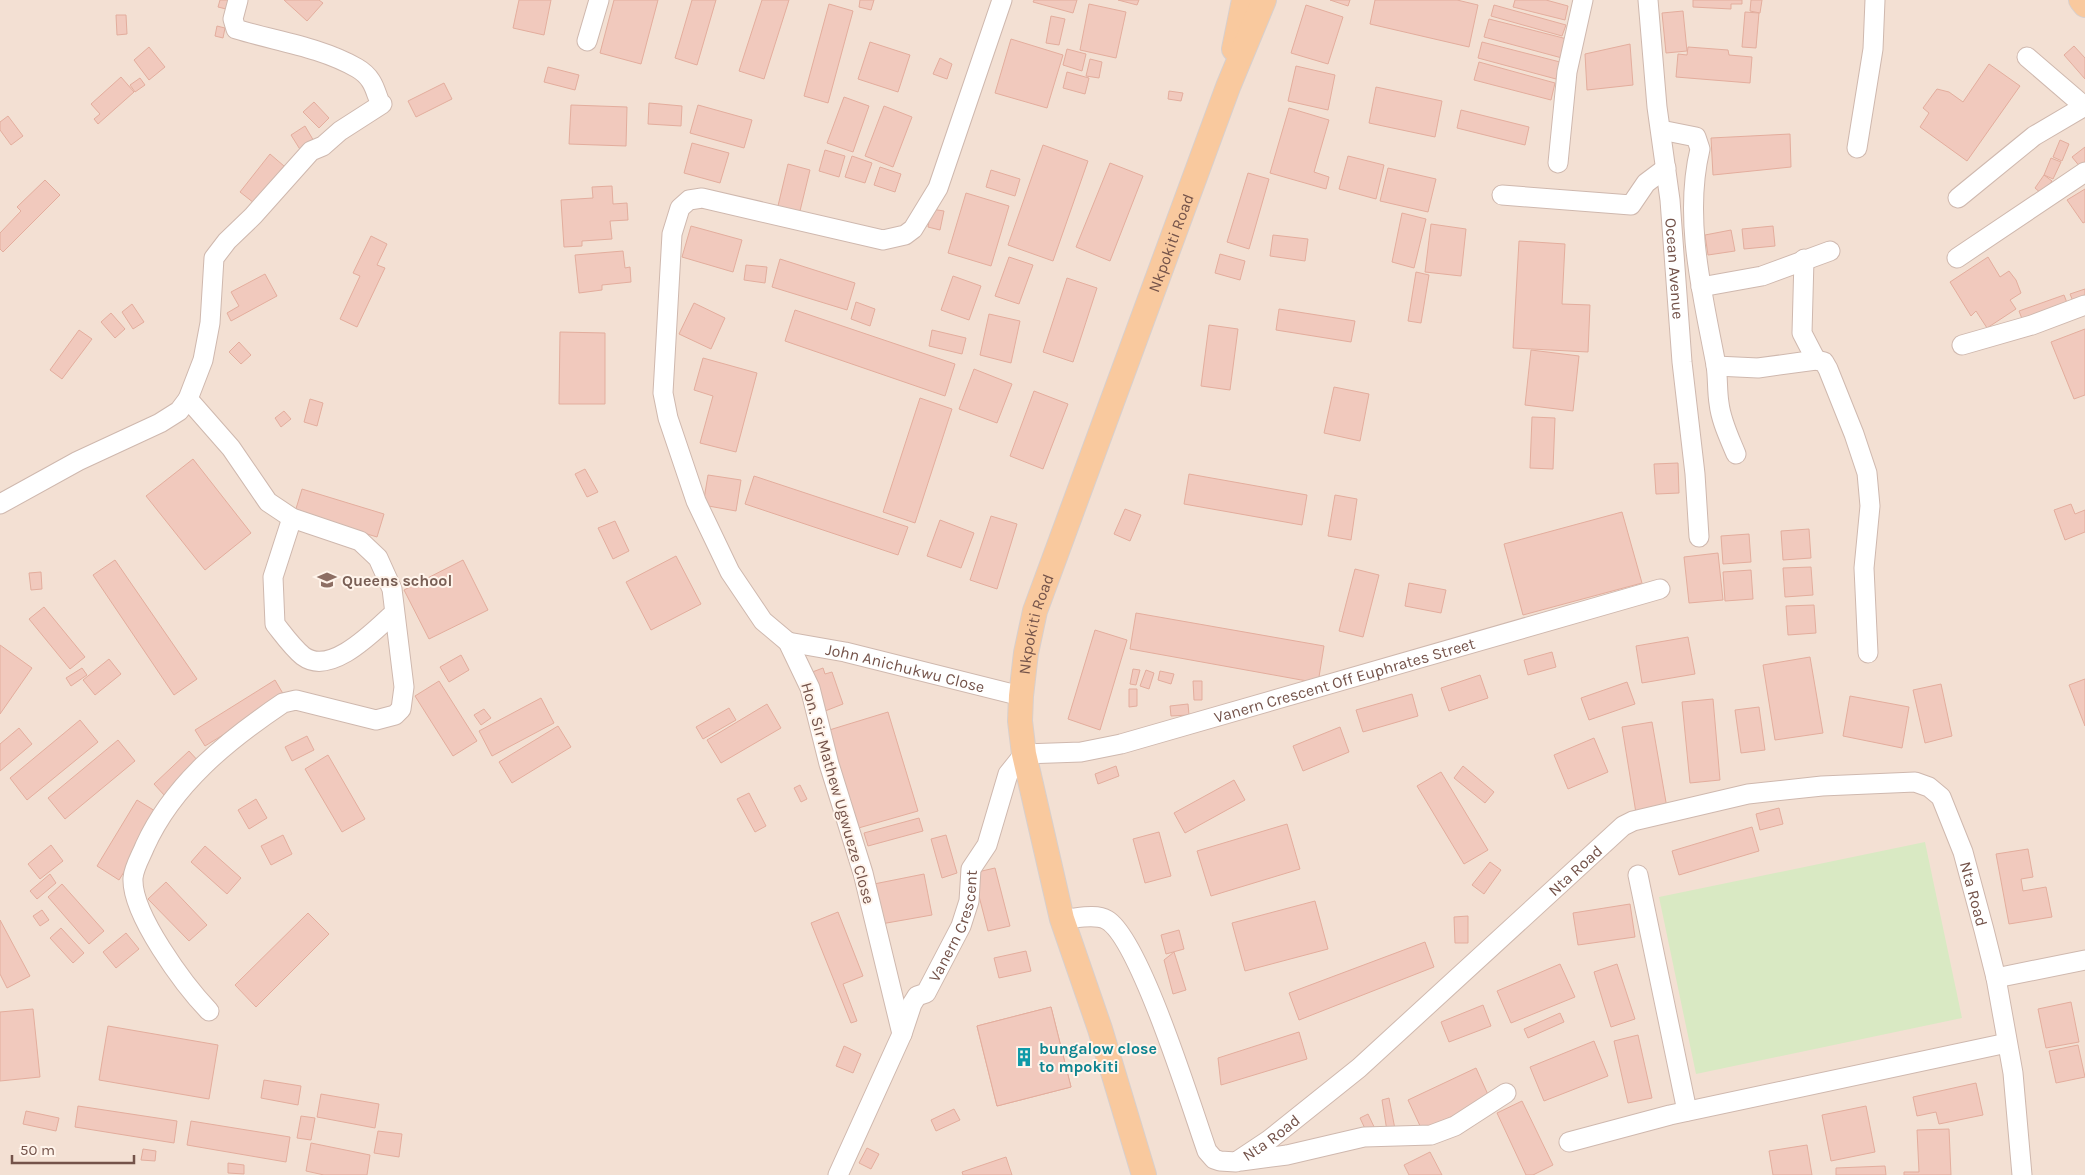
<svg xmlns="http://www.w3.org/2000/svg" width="2085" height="1175" font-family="Karla,sans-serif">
<rect width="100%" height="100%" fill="#fcefe5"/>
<rect fill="#f3e0d3" x="0" y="0" width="2085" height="1175"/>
<polygon fill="#d9e9c3" points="1925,842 1962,1018 1696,1074 1659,897"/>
<g fill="#f1c9bd" stroke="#e3ad9d">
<polygon points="220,0 233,0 230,10 218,7"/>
<polygon points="284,0 319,0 323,3 307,21"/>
<polygon points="519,0 551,0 544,35 513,28"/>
<polygon points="614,0 658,0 641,64 600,53"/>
<polygon points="692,0 716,0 697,65 675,58"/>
<polygon points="762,0 789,0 764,79 739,71"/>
<polygon points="860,0 874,0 871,10 859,7"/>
<polygon points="1034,0 1077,0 1073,13 1033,2"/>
<polygon points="1118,0 1139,0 1137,5"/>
<polygon points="1330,0 1350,0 1348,6"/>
<polygon points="1375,0 1457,0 1478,5 1469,47 1370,24"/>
<polygon points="1515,0 1546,0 1568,6 1565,20 1513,7"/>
<polygon points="1693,0 1742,0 1742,4 1731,4 1731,9 1693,7"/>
<polygon points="1751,0 1762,0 1760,13 1750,11"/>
<polygon points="829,4 853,11 828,103 804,96"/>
<polygon points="1089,4 1126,12 1116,58 1080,50"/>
<polygon points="1306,5 1343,17 1328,64 1291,53"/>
<polygon points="1494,5 1566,25 1562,36 1491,16"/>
<polygon points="1683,11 1687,51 1666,53 1662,13"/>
<polygon points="1745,12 1759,13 1756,48 1742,47"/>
<polygon points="116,15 126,15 127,34 117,35"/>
<polygon points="1051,16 1065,19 1059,45 1046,43"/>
<polygon points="1489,19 1567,39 1562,58 1484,37"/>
<polygon points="217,26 225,28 223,38 215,36"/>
<polygon points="1011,39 1063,55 1047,108 995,93"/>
<polygon points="870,42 910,55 898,92 858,79"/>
<polygon points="1482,42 1560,62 1556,79 1478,58"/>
<polygon points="1630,44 1633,85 1587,90 1585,54"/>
<polygon points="2074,46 2085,58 2085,79 2064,55"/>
<polygon points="149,47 165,67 149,80 134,60"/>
<polygon points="1688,47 1728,50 1729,55 1752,57 1750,83 1676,77 1678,54 1687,55"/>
<polygon points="1067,49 1086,54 1082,71 1063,65"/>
<polygon points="940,58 952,64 947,79 933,74"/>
<polygon points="1090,59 1102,62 1099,78 1086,76"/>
<polygon points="1479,62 1555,83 1551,100 1474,80"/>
<polygon points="1989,64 2020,86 1967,161 1920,127 1929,113 1923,108 1937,89 1949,92 1963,102"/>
<polygon points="1296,66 1335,75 1328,110 1288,101"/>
<polygon points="548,67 579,75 575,90 544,82"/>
<polygon points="1067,72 1089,78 1085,94 1063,88"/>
<polygon points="121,77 134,92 98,124 94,119 100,114 91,104"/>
<polygon points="140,78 145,85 135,92 130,85"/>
<polygon points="444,83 452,99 416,117 408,101"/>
<polygon points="1376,87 1442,101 1435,137 1369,123"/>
<polygon points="1169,91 1183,93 1181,101 1168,99"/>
<polygon points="844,97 869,106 853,152 827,143"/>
<polygon points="314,102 329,118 319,128 303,112"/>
<polygon points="649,103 682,106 681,126 648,124"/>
<polygon points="571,105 627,107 626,146 569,144"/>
<polygon points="698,105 752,120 744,148 690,133"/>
<polygon points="884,106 912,117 893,167 865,156"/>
<polygon points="1289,108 1329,120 1314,172 1329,177 1326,189 1270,173"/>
<polygon points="1461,110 1529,127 1525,145 1457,128"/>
<polygon points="8,116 23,136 11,145 0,130 0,122"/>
<polygon points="305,126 315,143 301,151 291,135"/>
<polygon points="1790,134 1791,167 1713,175 1711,138"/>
<polygon points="2060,140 2069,144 2062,161 2053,157"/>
<polygon points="692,143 729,153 720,183 684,173"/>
<polygon points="1043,145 1088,161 1053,261 1008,245"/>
<polygon points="2085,147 2085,165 2081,168 2072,157"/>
<polygon points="825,150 845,156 839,177 819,171"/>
<polygon points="270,154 284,166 254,203 240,192"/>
<polygon points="852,156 872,163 865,183 845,177"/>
<polygon points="1348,156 1384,165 1376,199 1339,189"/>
<polygon points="2051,158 2061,162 2053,179 2044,175"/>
<polygon points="1110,163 1143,176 1110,261 1076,247"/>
<polygon points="788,164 810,170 799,215 777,210"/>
<polygon points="880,167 901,174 895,192 874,185"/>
<polygon points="1388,168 1436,179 1428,212 1380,201"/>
<polygon points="991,170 1020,179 1015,196 986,187"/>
<polygon points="1248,173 1269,179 1249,249 1227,242"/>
<polygon points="2044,175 2052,181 2042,194 2035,188"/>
<polygon points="45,180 60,195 3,252 0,249 0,233 21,211 17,207"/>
<polygon points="612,186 613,204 627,203 628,220 610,221 612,239 582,241 582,246 564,247 561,200 593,198 592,187"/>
<polygon points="2085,189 2085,222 2083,223 2067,200"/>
<polygon points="966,193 1009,206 991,266 948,253"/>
<polygon points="931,209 944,211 940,230 928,227"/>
<polygon points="1402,213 1426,219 1414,268 1392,262"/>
<polygon points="1431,224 1466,229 1461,276 1425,272"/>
<polygon points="691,226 742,240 733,272 682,257"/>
<polygon points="1773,226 1775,246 1744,249 1742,229"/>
<polygon points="1731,230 1735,251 1708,255 1705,235"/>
<polygon points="1273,235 1308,239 1305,261 1270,256"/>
<polygon points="371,236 387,244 377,265 385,268 357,327 340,319 360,276 353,273"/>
<polygon points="1519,241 1565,244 1562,304 1590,305 1588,352 1513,348"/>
<polygon points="623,251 625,268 630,267 631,282 602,285 602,290 579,293 575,255"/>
<polygon points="1220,254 1245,261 1240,280 1215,273"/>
<polygon points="1009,257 1033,265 1019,304 995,296"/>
<polygon points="1988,257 2000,277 2009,271 2016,280 2021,293 2010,300 2016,309 1987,328 1976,311 1971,316 1950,282"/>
<polygon points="780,259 855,283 847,310 772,287"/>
<polygon points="746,265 767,267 765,283 744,280"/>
<polygon points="1416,272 1429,275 1421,323 1408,321"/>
<polygon points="265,274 277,296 231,321 227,313 239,306 231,292"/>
<polygon points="953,276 981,286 969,320 941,310"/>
<polygon points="1067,278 1097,288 1073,362 1043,352"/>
<polygon points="2085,289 2085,302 2075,306 2070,294"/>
<polygon points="2064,295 2069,308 2024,324 2019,311"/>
<polygon points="856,302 875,309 870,326 851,319"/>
<polygon points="694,303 725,318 711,349 679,334"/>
<polygon points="132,304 144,322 133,329 122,312"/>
<polygon points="1279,309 1355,321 1351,342 1276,330"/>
<polygon points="795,310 955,364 945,396 785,341"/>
<polygon points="111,313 125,329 115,338 101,322"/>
<polygon points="989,314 1020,321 1011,363 980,355"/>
<polygon points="1209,325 1238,329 1230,390 1201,386"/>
<polygon points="2085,329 2085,395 2074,399 2051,342"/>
<polygon points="79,330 92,339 62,379 50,370"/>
<polygon points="932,330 966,338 962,354 929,346"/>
<polygon points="560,332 605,333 605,404 559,404"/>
<polygon points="239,342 251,355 241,364 229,352"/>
<polygon points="1531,350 1579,356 1573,411 1525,405"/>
<polygon points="703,358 757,373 736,452 700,443 713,396 694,390"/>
<polygon points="974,369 1012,384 997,423 959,409"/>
<polygon points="1334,387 1369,394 1360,441 1324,433"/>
<polygon points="1034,391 1068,404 1043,469 1010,456"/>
<polygon points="920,398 952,409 915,523 883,512"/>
<polygon points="310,399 323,403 317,426 304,422"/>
<polygon points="284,411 291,419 281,427 275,418"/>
<polygon points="1532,417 1555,418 1553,469 1530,468"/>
<polygon points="193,459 251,533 205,570 146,496"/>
<polygon points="1678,463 1679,493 1656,494 1654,464"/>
<polygon points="585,469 598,492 587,497 575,474"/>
<polygon points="1189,474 1307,495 1302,525 1184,504"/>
<polygon points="708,475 741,480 736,511 703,505"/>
<polygon points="754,476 908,527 898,555 745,504"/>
<polygon points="302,489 384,514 377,537 295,512"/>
<polygon points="1335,495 1357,499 1351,540 1328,536"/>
<polygon points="2071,504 2075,514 2085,510 2085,532 2065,540 2054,510"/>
<polygon points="1125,509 1141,515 1130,541 1114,534"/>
<polygon points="1622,512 1642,583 1523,615 1504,544"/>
<polygon points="991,516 1017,524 997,589 970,580"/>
<polygon points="940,520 974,533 961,568 927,556"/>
<polygon points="615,521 629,551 613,559 598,528"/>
<polygon points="1809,529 1811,558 1783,560 1781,531"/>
<polygon points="1749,534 1751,562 1723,564 1721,536"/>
<polygon points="1718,553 1723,600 1689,603 1684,557"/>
<polygon points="676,556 701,604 651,630 626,582"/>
<polygon points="115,560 197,679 174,695 93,575"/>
<polygon points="463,560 488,610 429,639 404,590"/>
<polygon points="1811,567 1813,595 1785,597 1783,568"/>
<polygon points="1355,569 1379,575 1363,637 1339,631"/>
<polygon points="1751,570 1753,599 1725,601 1723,572"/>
<polygon points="41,572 42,589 31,590 29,573"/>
<polygon points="1409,583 1446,590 1441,613 1405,606"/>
<polygon points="1814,605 1816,633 1788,635 1786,606"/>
<polygon points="44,607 85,657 70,669 29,619"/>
<polygon points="1136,613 1324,646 1318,683 1130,649"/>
<polygon points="1095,630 1127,640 1100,730 1068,719"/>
<polygon points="1688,637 1695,674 1642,683 1636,646"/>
<polygon points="0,645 32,668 0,714"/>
<polygon points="1552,652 1556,667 1528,675 1524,660"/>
<polygon points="461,655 469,670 449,682 440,667"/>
<polygon points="1810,657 1823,733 1775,740 1763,665"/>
<polygon points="109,659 121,674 95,695 83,680"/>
<polygon points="82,668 87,675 71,686 66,678"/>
<polygon points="823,668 825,674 832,672 843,704 820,713 807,674"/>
<polygon points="1133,669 1140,670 1136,685 1130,684"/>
<polygon points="1146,670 1154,673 1149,689 1140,686"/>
<polygon points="1160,671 1174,674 1171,684 1158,680"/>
<polygon points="1480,675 1488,698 1449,711 1441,688"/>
<polygon points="2085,679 2085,726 2069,685"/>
<polygon points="275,680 285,697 205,746 195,730"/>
<polygon points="439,681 477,741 453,756 415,696"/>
<polygon points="1193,681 1202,681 1202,700 1194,700"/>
<polygon points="1627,682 1635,704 1589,720 1581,698"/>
<polygon points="1941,684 1952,736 1925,743 1913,690"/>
<polygon points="1129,689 1137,689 1137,706 1129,707"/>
<polygon points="1412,694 1418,716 1363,732 1356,710"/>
<polygon points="1850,696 1909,707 1902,748 1843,736"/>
<polygon points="541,698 554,723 492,756 479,731"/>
<polygon points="1713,699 1720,780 1690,783 1682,702"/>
<polygon points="767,704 781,728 721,763 707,740"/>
<polygon points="1188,704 1189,715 1171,716 1170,706"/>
<polygon points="1759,707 1765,750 1741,753 1735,710"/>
<polygon points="729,708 736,720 703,739 696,727"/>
<polygon points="484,709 491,718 481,725 474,715"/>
<polygon points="888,712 918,811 855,829 826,731"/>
<polygon points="80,720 98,742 27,800 10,778"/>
<polygon points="1652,722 1667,808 1636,813 1622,727"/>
<polygon points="558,726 571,747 512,783 499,762"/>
<polygon points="1340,727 1349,752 1303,771 1293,746"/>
<polygon points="19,728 32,744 0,771 0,744"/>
<polygon points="307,736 314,750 292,761 285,747"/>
<polygon points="1594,738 1608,772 1568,789 1554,755"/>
<polygon points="118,740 135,761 65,819 48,798"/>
<polygon points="189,751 200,763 165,796 154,784"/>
<polygon points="328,755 365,819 342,832 305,769"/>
<polygon points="1116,766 1119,776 1098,784 1095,774"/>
<polygon points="1463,766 1494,792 1485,803 1454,778"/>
<polygon points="1441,772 1488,850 1464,864 1417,786"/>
<polygon points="1234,780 1245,800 1185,833 1174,813"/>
<polygon points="800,785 807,799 801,802 794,788"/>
<polygon points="749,793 766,826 755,832 737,799"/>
<polygon points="256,799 267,818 249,829 238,810"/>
<polygon points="137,800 160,814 119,880 97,866"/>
<polygon points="1779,808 1783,824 1760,830 1756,814"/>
<polygon points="919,818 923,831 868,846 864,833"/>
<polygon points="1287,824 1300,869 1211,896 1197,851"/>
<polygon points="1752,827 1759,851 1679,875 1672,851"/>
<polygon points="1159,832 1171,876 1145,883 1133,839"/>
<polygon points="283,835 292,854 271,865 261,846"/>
<polygon points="946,835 957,873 942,878 931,839"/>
<polygon points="51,845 63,861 40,879 28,864"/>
<polygon points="205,846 241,878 227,894 191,862"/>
<polygon points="2028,849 2033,877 2021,879 2023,891 2046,887 2052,917 2009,924 1996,854"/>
<polygon points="1490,862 1501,870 1484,894 1472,885"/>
<polygon points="995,868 1010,926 988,931 973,873"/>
<polygon points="50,874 56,883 37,899 30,891"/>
<polygon points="924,874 932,915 881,924 874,884"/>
<polygon points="166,882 207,925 189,941 148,899"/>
<polygon points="62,884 104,931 89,944 48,897"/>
<polygon points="1315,901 1328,949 1245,971 1232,923"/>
<polygon points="1630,904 1635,937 1578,945 1573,913"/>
<polygon points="42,910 49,920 40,926 33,916"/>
<polygon points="838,912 863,976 843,984 857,1021 851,1023 811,923"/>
<polygon points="308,913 329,934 256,1007 235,985"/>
<polygon points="1468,916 1468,943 1455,943 1454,917"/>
<polygon points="0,920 30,976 7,988 0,974"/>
<polygon points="61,928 84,953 73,963 50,938"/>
<polygon points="1179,930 1184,949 1166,954 1161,935"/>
<polygon points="126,933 139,949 116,968 103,952"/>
<polygon points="1425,942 1434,967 1299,1020 1289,993"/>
<polygon points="1026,951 1031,971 999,978 994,958"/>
<polygon points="1174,952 1186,990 1173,994 1164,960"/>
<polygon points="1560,964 1575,997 1511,1023 1497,991"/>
<polygon points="1617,964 1635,1019 1611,1027 1594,972"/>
<polygon points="2071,1002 2079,1042 2046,1048 2038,1009"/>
<polygon points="1483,1005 1491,1026 1449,1042 1441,1022"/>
<polygon points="1051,1007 1071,1087 997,1106 977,1026"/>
<polygon points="1051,1007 1071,1087 997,1106 977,1026"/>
<polygon points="33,1009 40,1077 0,1081 0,1012"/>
<polygon points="1560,1013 1564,1022 1528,1038 1524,1029"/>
<polygon points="108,1026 218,1045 209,1099 99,1080"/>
<polygon points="1299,1032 1307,1059 1221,1085 1218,1058"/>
<polygon points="1638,1035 1652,1098 1628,1103 1614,1041"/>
<polygon points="1594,1041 1608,1076 1544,1101 1530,1067"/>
<polygon points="2078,1045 2085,1077 2056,1083 2049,1051"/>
<polygon points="844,1046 861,1054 853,1073 836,1066"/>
<polygon points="1476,1068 1490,1099 1422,1130 1408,1100"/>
<polygon points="264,1080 301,1086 298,1105 261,1098"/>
<polygon points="1976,1083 1983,1115 1939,1124 1936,1112 1917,1116 1913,1097"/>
<polygon points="321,1094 379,1104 375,1128 317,1117"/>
<polygon points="1389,1098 1395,1129 1387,1131 1382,1100"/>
<polygon points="1522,1101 1553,1165 1533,1175 1526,1175 1497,1113"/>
<polygon points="78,1106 177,1121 174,1143 75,1127"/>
<polygon points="1866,1106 1875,1152 1831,1161 1822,1115"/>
<polygon points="954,1109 960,1120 936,1131 931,1120"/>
<polygon points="26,1111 59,1118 56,1131 23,1124"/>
<polygon points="1368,1114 1376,1131 1368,1135 1360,1118"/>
<polygon points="301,1116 315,1118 311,1140 297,1138"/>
<polygon points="191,1121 290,1137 286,1162 187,1145"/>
<polygon points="1949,1129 1951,1175 1904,1175 1904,1172 1919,1172 1917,1130"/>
<polygon points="378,1131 402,1134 399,1157 374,1153"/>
<polygon points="311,1143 370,1155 367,1175 324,1175 306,1171"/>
<polygon points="1807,1145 1812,1175 1773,1175 1769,1151"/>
<polygon points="867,1148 879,1154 871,1169 859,1163"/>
<polygon points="143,1149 156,1151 155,1161 141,1160"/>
<polygon points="1430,1152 1442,1175 1409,1175 1404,1165"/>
<polygon points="1006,1157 1012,1175 963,1175 962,1172"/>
<polygon points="228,1163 244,1165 244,1174 228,1173"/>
<polygon points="1885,1166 1886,1175 1836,1175 1836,1168"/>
</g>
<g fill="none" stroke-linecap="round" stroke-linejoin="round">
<g stroke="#cfb8ae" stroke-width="21">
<g id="minor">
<path id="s1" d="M1648,0L1657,107L1670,200L1682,362L1695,474L1699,537"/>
<polyline points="587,41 599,0"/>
<polyline points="2027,57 2084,106"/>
<path d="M1661,130L1696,137L1700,149C1683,219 1703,296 1716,365C1718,378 1717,391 1719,403C1721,421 1729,437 1736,454"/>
<polyline points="1857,148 1873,49 1875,0"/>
<polyline points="1558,163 1567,72 1583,0"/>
<polyline points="1502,195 1631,205 1646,183 1666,168"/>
<polyline points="1958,198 2034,136 2085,106"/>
<polyline points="1957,258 2085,172"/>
<polyline points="1804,259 1802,333 1816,360"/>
<polyline points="1701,287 1762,276 1830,251"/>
<polyline points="1962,345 2032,325 2085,305"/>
<polyline points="1716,366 1758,368 1816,360 1824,362 1828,369 1854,434 1867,473 1870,506 1864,568 1868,653"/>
<path d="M188,399L231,448L268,502L292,518L360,541L378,558L392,589L404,687L401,709L395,715L376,720L296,700L283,703C228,740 173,784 145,846C141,856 134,867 133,878C131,914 185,986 209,1011"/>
<path d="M0,504L78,461L160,423L179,411L188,399L203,360L210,323L214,258L227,241L253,216L311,151L323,146L340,131L382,104C375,99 378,80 357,68C321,47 275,41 236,29L233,19L238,0"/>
<path d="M292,518L273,577L275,624C283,634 292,647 303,656C331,677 375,630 394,613"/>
<path id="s2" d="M788,642L845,652L1021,696"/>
<polyline points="1638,875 1687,1111"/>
<path id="s3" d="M1062,919C1075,919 1095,913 1107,920C1140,939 1192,1109 1207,1151L1214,1159L1220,1161L1236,1162L1269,1140L1359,1068L1623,826L1633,821L1748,794L1822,786L1915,782L1929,787L1941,797L1963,852L1984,930L1996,978L2013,1073L2022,1175"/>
<polyline points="1996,978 2085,960"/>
<polyline points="902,1034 863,873 829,764 810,688 788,642 763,621 730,572 696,501 668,418 663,393 672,234 680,208 689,200 702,198 883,240 905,235 913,229 938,188 1002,0"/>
<polyline points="1569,1142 1670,1115 2007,1043"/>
<polyline points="1241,1161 1287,1155 1364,1137 1431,1135 1455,1126 1506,1093"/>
<path id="s4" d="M838,1175L902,1034L912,1004L917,996L926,993L961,926L969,901L971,869L987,845L1008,774L1024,754L1081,752L1121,744L1660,589"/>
</g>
</g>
<g stroke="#d8cfcc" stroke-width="26">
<g id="major">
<polyline points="2081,0 2085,5"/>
<polyline points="1234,49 1244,0"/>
<path id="s5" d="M1144,1175L1100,1029L1062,919L1024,754L1020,721L1021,696L1026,653L1035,611L1228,87L1264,0"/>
</g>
</g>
<use href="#minor" stroke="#fff" stroke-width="19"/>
<use href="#major" stroke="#f9c99e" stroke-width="24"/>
</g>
<defs>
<g id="school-bare" transform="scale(1.5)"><path d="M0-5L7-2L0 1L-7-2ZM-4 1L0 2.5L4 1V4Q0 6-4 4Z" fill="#8d6e63" stroke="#fff4eb" stroke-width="2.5" paint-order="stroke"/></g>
<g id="building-bare" transform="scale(1.5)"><path d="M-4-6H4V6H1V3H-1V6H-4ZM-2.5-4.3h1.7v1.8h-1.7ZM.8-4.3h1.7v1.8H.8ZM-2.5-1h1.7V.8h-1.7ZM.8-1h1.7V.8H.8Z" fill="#0f9aa8" stroke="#fff4eb" stroke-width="2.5" paint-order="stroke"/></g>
</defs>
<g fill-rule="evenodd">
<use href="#school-bare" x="327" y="580"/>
<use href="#building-bare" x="1024" y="1057"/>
</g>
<g text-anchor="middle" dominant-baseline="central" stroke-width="4" stroke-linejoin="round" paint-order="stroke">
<g font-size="16" fill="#74534a" stroke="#fff4eb">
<text stroke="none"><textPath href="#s5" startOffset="975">Nkpokiti Road</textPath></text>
<text stroke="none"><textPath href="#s1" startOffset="270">Ocean Avenue</textPath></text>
<text stroke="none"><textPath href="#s5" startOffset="570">Nkpokiti Road</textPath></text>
<text stroke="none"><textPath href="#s2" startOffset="120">John Anichukwu Close</textPath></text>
<text stroke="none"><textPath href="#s4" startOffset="798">Vanern Crescent Off Euphrates Street</textPath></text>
<text transform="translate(838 793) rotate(74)">Hon. Sir Mathew Ugwueze Close</text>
<text stroke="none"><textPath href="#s3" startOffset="780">Nta Road</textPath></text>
<text stroke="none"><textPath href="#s3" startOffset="1275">Nta Road</textPath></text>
<text stroke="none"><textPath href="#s4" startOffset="279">Vanern Crescent</textPath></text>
<text stroke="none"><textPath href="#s3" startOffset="375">Nta Road</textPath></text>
</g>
<g font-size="16" font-weight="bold" fill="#785e54" stroke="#fff4eb" text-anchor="start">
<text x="342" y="580">Queens school</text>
</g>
<g font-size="16" font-weight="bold" fill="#0d838f" stroke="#fff4eb" text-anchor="start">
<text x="1039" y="1048">bungalow close<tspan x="1039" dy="18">to mpokiti</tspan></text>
</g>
</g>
<path d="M12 1155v8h122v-8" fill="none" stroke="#74534a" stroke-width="2.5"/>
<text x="20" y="1155" font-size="15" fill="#74534a" stroke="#fff4eb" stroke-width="4" paint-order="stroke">50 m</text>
</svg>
